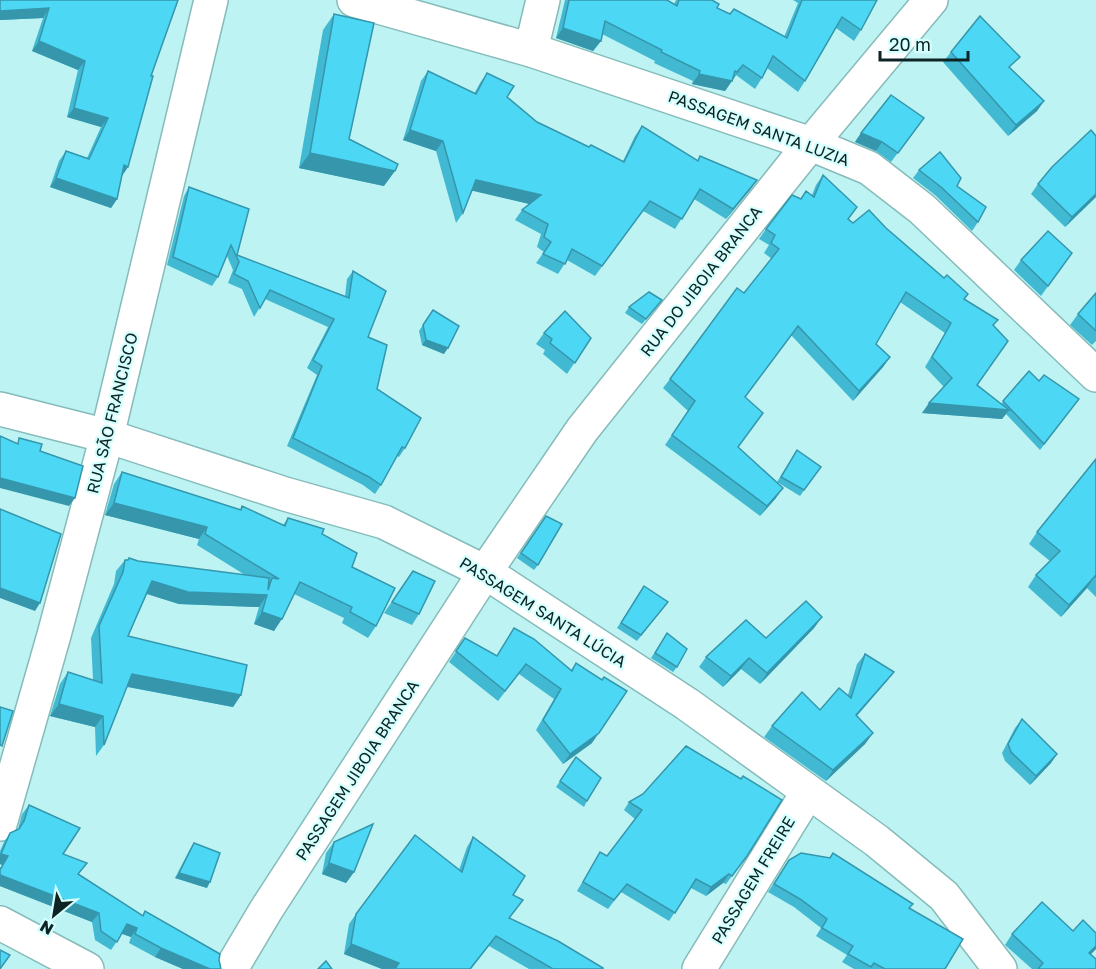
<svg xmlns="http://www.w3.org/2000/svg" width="1096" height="969" font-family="'Golos Text',sans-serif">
<rect width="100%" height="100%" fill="#bdf4f3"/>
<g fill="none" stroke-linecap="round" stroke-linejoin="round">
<g stroke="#86bbba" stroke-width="36">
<g id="street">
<polyline points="354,0 531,50 811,144 869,168 922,209 1096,375"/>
<polyline points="531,50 543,0"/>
<polyline points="0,409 107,436 285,494 384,522 485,572 687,704 877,841 944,896 1000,969"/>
<polyline points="0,824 54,635 107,436 211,0"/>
<polyline points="0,923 87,969"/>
<polyline points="231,969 266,910 485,572 582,430 799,158 931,0"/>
<polyline points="699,969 808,792"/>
</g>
</g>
<use href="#street" stroke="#fff" stroke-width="33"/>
</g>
<g fill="#41b9d3">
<polygon points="0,0 178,0 151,76 128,167 122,175 117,199 111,208 50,187 59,161 66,151 87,158 101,127 67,117 78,70 32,51 43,18 0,20"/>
<polygon points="565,0 667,0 674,4 676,0 712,0 717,8 784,37 798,3 793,0 877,0 861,30 854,41 836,28 805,81 798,92 767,68 762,78 755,89 736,75 725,91 692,84 693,81 654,63 655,61 602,34 601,41 593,51 556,38"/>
<polygon points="334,14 349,139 384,186 299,168 323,30"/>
<polygon points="951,52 1044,101 1037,111 1008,136 943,62"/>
<polygon points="428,71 474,94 480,83 487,73 507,97 537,122 589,147 623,161 635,136 642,126 697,161 700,156 757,180 726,219 694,199 675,229 643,211 595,276 567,260 558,274 536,263 544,252 537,247 541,234 515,220 522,210 529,204 472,190 463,213 456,223 436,151 403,140 421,81"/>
<polygon points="924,118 891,162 876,151 855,142 861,133"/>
<polygon points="1096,136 1096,197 1065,227 1031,194 1038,184"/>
<polygon points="919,170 957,186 978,222 972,231 935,195 913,178"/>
<polygon points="823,175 849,219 853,223 886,228 994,326 978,385 1001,404 1029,371 1039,381 1079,399 1040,450 1006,414 1002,419 922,413 944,387 925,367 945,333 900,302 876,344 890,357 883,367 853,401 791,335 745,397 738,447 776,498 760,516 665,445 688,411 663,388 670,379 744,293 772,259 764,253 769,245 759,239 766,229 801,199 812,195 816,185"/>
<polygon points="189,187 249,209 237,255 345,296 347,279 353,271 368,337 377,389 405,448 399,457 397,456 381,485 375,494 363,485 287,446 317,375 307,368 328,327 265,299 254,317 242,289 228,283 233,270 227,256 218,277 212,286 167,265 184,196"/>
<polygon points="1072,253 1041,296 1014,270 1021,260"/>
<polygon points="1096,293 1096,341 1092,345 1070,325 1078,314"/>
<polygon points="658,305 642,324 625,313 629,307"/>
<polygon points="433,310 444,354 422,345 419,331"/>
<polygon points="544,333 591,338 567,374 543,354 545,350 536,344"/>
<polygon points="797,450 821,467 800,496 777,482"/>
<polygon points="1096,459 1096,597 1087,588 1061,617 1028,587 1036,575 1050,561 1029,544 1037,532"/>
<polygon points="122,472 240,510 242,506 283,525 288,518 322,534 352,567 376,626 368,638 342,623 344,618 294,594 274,631 254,624 259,607 179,604 147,594 128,636 241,695 233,707 127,687 104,745 96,756 95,727 50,716 60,684 68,672 93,680 91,638 114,584 116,571 125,560 127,560 129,558 138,561 245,575 197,545 199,539 105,515 114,484"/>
<polygon points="546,516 538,565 534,570 517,558"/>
<polygon points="413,571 419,614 412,625 384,613"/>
<polygon points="640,592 668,602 637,641 617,628"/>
<polygon points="822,617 814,628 760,684 741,669 723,687 699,667 706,657 766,638"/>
<polygon points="514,628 571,670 576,663 592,743 563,764 536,730 554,699 519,674 498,701 449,662 465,638 497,656"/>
<polygon points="667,633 677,667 673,672 651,658"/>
<polygon points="865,654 894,672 886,682 857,716 873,733 865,744 826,781 764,737 772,726 820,710 848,695 857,664"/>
<polygon points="1022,719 1057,754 1051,763 1030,785 1005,761 1002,753 1015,728"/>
<polygon points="576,757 587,801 584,807 556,787"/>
<polygon points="629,802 747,856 726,884 723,883 706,896 691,888 669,921 621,892 608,909 577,891 600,852 607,856 635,819 624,810"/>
<polygon points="29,805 63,854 79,875 142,916 145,911 219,960 221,969 183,969 155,957 129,943 131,937 122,934 111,950 95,940 92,922 0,886 0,868 2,865 0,864 0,851 4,842 10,833 18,829 22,814"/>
<polygon points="473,837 513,895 510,918 603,969 529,969 489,946 471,969 382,969 344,954 349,924 356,914 459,870 467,847"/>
<polygon points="334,842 354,872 346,883 322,874 326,853"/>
<polygon points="194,843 207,888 175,878 190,849"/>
<polygon points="833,853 910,908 945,969 854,969 842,962 847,955 816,936 821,928 794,907 768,892 789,860 829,858"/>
<polygon points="1073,931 1096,933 1096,949 1091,954 1096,969 1032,969 1005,945 1012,934"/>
</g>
<g fill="#3596ac">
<polygon points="49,8 43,18 0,20 0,11"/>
<polygon points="563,28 601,41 593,51 556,38"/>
<polygon points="39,41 85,61 78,70 32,51"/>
<polygon points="743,65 725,91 692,84 699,74 731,81"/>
<polygon points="1044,101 1037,111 1008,136 1016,125"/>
<polygon points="74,108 108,118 101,127 67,117"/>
<polygon points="410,130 443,141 436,151 403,140"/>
<polygon points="861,133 882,142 876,151 855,142"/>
<polygon points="310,153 395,171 384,186 299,168"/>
<polygon points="124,165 128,167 122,176"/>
<polygon points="56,178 117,199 111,208 50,187"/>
<polygon points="476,180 541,195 534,205 469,190"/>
<polygon points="757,180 750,190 726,219 733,209"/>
<polygon points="1096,194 1096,197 1065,227 1072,217"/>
<polygon points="426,340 448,348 444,354 422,345"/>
<polygon points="890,357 883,367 853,401 859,391"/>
<polygon points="929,403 1009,410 1002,419 922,413"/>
<polygon points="0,478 75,498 69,506 0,488"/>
<polygon points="783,488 776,498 760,516 767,506"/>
<polygon points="114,503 207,527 199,539 105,515"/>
<polygon points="1095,576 1087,588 1061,617 1069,605"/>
<polygon points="152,581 267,595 259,607 179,604 144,593"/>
<polygon points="0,588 40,603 35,611 0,598"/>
<polygon points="262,612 282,619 274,631 254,624"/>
<polygon points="822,617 814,628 760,684 767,673"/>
<polygon points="749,658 741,669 723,687 731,676"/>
<polygon points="894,672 886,682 848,725 856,715"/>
<polygon points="132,674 241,695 233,707 124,686"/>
<polygon points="59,704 103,716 95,727 50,716"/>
<polygon points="599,733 592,743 563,764 570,754"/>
<polygon points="873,733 865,744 826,781 833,770"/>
<polygon points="1057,754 1051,763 1030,785 1036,776"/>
<polygon points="1,854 8,856 2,865 0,864 0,855"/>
<polygon points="329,863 354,872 346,883 322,874"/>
<polygon points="179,873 210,882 207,888 175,878"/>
<polygon points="729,874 723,883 706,896 711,887"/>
<polygon points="0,875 99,913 92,922 0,886"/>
<polygon points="127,924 137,928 131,937 120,933"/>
<polygon points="351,944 399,963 395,969 382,969 344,954"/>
<polygon points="1096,946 1096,949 1082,963 1089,953"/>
<polygon points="161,948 210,969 183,969 155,957"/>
</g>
<g fill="#4cd7f5" stroke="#3596ac" stroke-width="1.5">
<polygon points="0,0 178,0 151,76 153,76 128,167 124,165 117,199 56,178 66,151 89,159 108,118 74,108 85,61 39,41 49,8 0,11"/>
<polygon points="569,0 667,0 677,6 679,0 712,0 719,4 717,8 730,14 734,9 787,38 802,0 877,0 861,30 842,17 805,81 773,56 762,78 743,65 737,72 735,71 732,81 699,74 700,71 661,52 662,50 605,21 601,41 563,28"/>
<polygon points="334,14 374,23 349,139 398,164 395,171 310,153"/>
<polygon points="980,16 1020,57 1009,67 1044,101 1016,125 951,52"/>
<polygon points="428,71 476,94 487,73 514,86 507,97 537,122 589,147 591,145 624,162 642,126 698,161 700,156 757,180 733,209 700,189 682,219 650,201 602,266 572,249 565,264 543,254 551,242 544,237 548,224 522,210 541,195 476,180 463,213 443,141 410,130"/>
<polygon points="891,95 924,118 898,153 882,142 861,133"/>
<polygon points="1091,130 1096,136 1096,194 1072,217 1038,184 1052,167"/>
<polygon points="940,152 961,178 957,186 986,207 978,222 941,187 919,170"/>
<polygon points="823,175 857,207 848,219 853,223 869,210 886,228 944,278 947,275 968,294 964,299 998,320 993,325 1008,341 977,385 1009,410 929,403 952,378 932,357 951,323 906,292 876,344 890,357 859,391 798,326 745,397 763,413 738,447 783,488 767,506 672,435 695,401 670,379 737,288 744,293 779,249 771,243 775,235 766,229 792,195 801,199 806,191 814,197"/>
<polygon points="189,187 249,209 237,255 349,298 353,271 386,291 368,337 387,345 377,389 421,418 405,448 402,447 381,485 369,477 293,438 322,366 313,360 334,319 270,290 260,308 248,281 234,274 239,262 231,245 218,277 173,257"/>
<polygon points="1048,231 1072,253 1048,286 1021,260"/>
<polygon points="649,292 662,300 646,319 629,307"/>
<polygon points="1096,293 1096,331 1078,314"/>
<polygon points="433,310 459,326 448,348 426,340 423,325"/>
<polygon points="565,311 591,338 575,363 550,343 552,339 544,333"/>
<polygon points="1029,371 1039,381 1044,375 1079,399 1044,444 1003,401"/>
<polygon points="0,436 18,444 19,438 42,444 40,451 83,466 75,498 0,478"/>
<polygon points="797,450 821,467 804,490 781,477"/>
<polygon points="1096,459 1096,578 1095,576 1069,605 1036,575 1060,551 1037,532"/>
<polygon points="122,472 241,510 242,506 285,526 288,518 324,529 322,534 357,553 352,567 395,588 376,626 350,612 352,607 300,582 282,619 262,612 267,595 188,592 152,581 128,636 247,665 241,695 132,674 104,745 103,716 59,704 68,672 102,683 99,626 123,572 125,560 128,560 129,558 138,561 269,578 268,590 272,578 279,579 205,534 207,527 114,503"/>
<polygon points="0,509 61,534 40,603 0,588"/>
<polygon points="546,516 562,524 538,565 521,553"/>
<polygon points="413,571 435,581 419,614 392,602"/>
<polygon points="644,586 668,602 641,635 621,623"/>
<polygon points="806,601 822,617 767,673 749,658 731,676 706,657 746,620 766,638"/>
<polygon points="514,628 534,639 572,671 576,663 602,680 604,677 627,691 599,733 570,754 543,720 561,689 526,664 505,691 456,651 465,638 497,656"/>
<polygon points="667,633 687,649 677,667 655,653"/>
<polygon points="865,654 894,672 856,715 873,733 833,770 772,726 802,692 820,710 839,688 851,698"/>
<polygon points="0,707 13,711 2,746 0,745"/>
<polygon points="1022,719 1057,754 1036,776 1011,752 1008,744"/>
<polygon points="686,746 741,779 743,776 782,800 747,856 732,876 729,874 711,887 696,879 675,913 627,884 614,900 583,882 600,852 607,856 642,810 629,802 643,794"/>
<polygon points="576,757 601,778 587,801 560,781"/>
<polygon points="29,805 80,828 63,854 87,863 78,874 143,916 145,911 220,954 219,960 221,969 210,969 161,948 135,934 137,928 127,924 117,942 101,931 99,913 0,875 0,870 8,856 1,854 10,833 19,829 24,821"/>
<polygon points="373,824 354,872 329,863 334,842"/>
<polygon points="415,835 462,872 473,837 525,876 513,895 523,900 509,918 558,941 603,968 603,969 553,969 496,936 470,969 395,969 399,963 351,944 356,914"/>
<polygon points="194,843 220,853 210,882 179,873"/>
<polygon points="801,853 830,858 833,853 913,904 909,908 963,939 945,969 885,969 874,963 871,967 848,954 853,946 822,928 827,919 800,899 774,884 789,860"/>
<polygon points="1042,902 1073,931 1083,920 1096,933 1096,946 1089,953 1096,959 1096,969 1038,969 1043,963 1012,934"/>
<polygon points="0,950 10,955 0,969"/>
<polygon points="326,961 332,969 318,969"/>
</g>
<g text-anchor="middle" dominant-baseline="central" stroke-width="4.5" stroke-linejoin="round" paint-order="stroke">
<g font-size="16" fill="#0e2323" stroke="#d3fffe">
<text transform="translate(759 128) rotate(20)">PASSAGEM SANTA LUZIA</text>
<text transform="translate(701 281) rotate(-52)">RUA DO JIBOIA BRANCA</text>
<text transform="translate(112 413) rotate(-76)">RUA SÃO FRANCISCO</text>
<text transform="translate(543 612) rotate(32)">PASSAGEM SANTA LÚCIA</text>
<text transform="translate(357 770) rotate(-57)">PASSAGEM JIBOIA BRANCA</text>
<text transform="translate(753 880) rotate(-59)">PASSAGEM FREIRE</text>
</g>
</g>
<g transform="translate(54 915) rotate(210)" stroke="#d3fffe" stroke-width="4.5" paint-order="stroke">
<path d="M0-4.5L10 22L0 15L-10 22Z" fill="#0e2323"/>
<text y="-9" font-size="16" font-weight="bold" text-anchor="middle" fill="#0e2323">N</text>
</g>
<path d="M880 51v9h88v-9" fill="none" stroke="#0e2323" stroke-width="3"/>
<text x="889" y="51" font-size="18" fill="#0e2323" stroke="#d3fffe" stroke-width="4.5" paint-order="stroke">20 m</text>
</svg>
